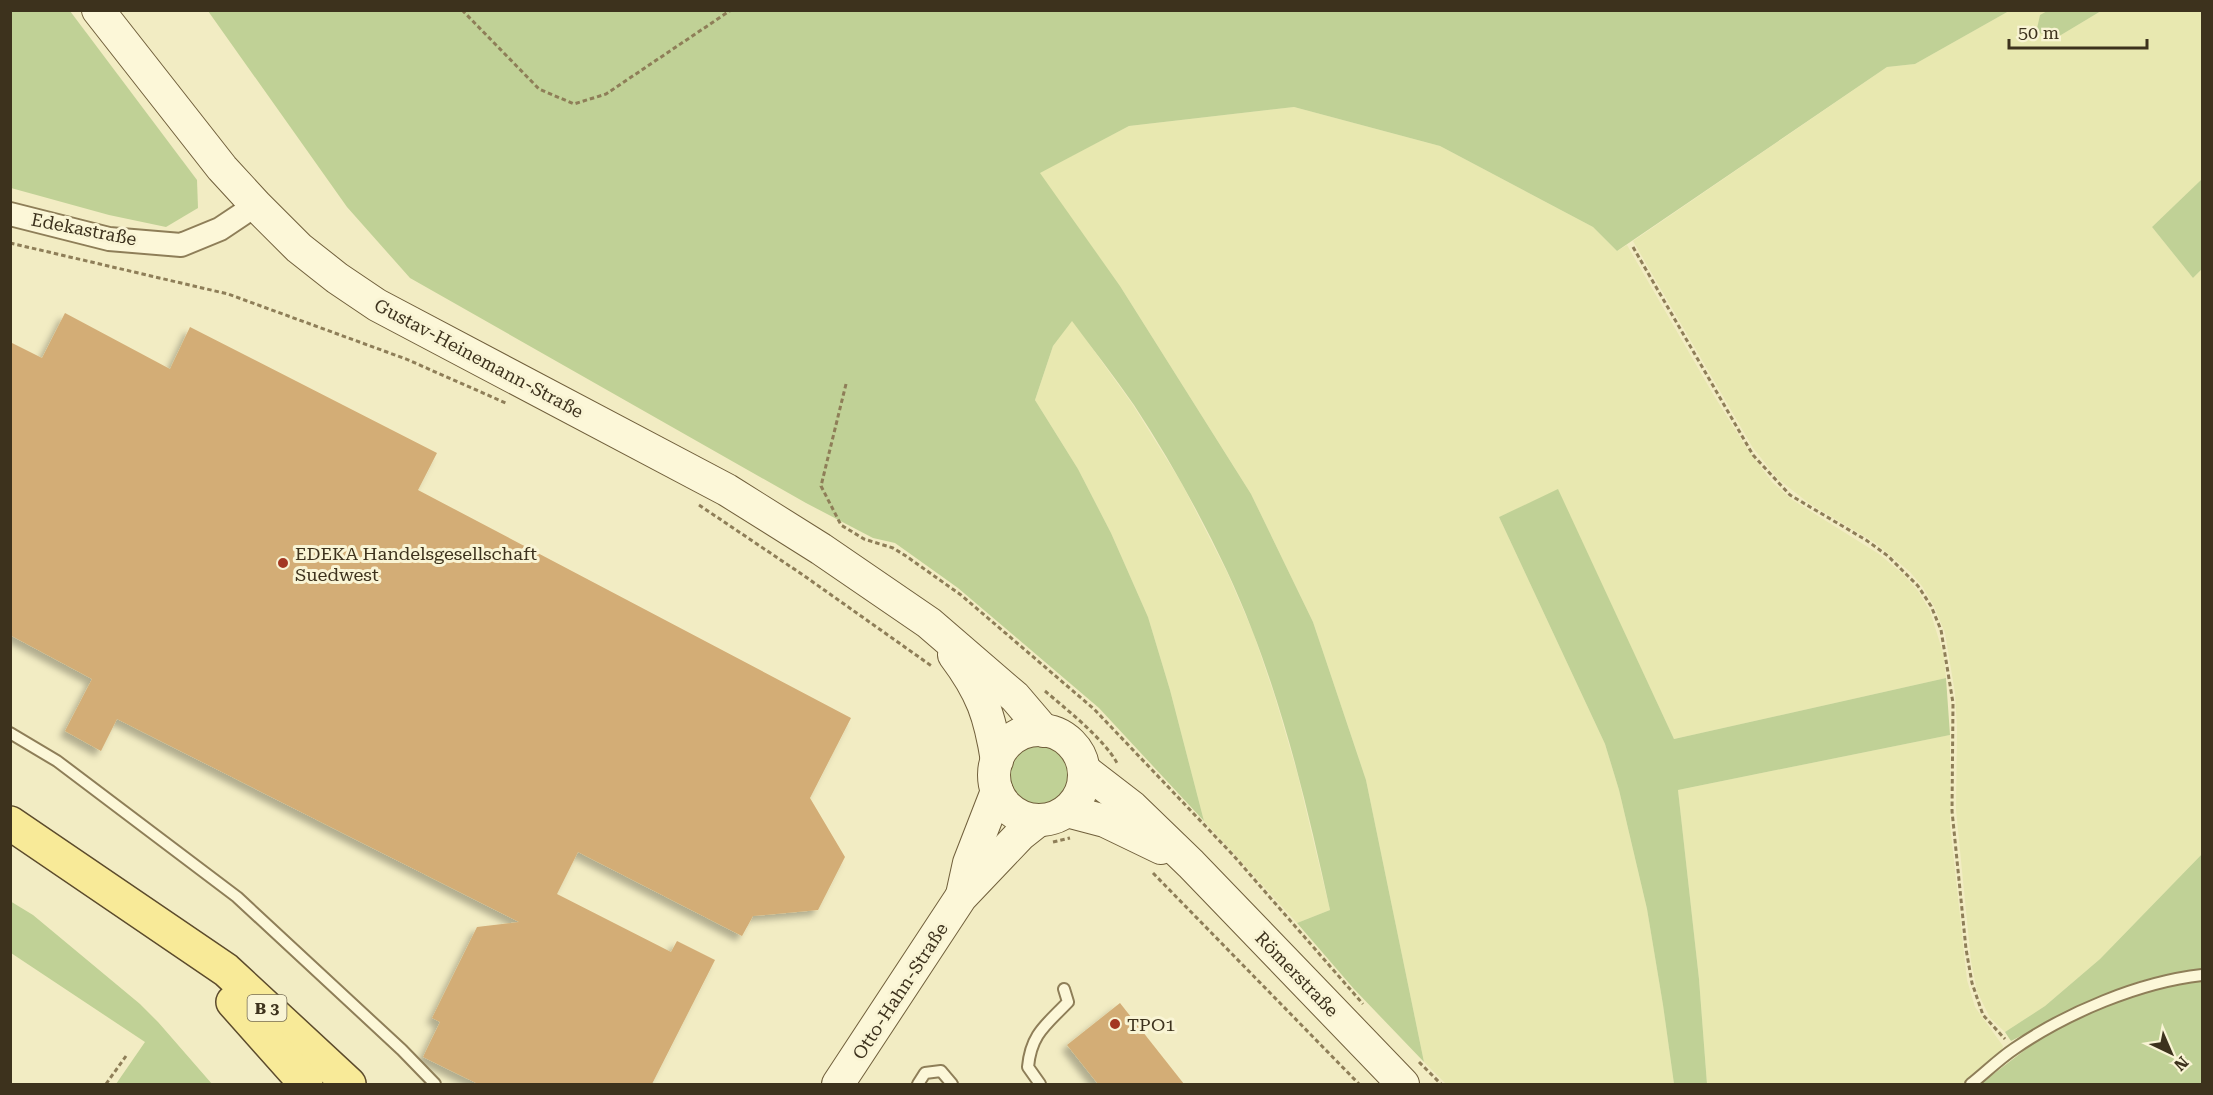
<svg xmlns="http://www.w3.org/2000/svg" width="2213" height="1095" font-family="'Roboto Serif',serif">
<defs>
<filter id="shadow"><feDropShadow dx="-5.5" dy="5.5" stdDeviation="3" flood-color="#0004"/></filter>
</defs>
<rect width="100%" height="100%" fill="#f2ecc3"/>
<g fill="#e8e8b0">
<polygon points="2009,11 2049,11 2040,15 2061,35 2101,11 2202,11 2202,179 2152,227 2193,278 2202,269 2202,854 2100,959 2045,1006 2005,1032 1990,1018 1977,991 1971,961 1956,810 1957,729 1955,693 1945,633 1934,606 1922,586 1910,572 1891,556 1874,542 1810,504 1778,479 1753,448 1633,241 1887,67 1915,64"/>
<polygon points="1294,107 1440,146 1593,227 1617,251 1627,245 1713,394 1746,447 1772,482 1791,499 1879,554 1903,574 1918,591 1930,611 1944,656 1946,678 1674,739 1558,490 1499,517 1605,744 1619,790 1647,909 1663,1005 1674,1084 1446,1084 1424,1062 1366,780 1313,622 1251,494 1120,286 1039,173 1129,126"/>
<polygon points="1072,320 1133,405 1181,482 1227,572 1253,632 1275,697 1297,772 1330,910 1297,923 1204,821 1170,690 1148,617 1111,533 1078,469 1035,400 1053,346"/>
<polygon points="1950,735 1950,824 1967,980 1975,1007 2003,1046 2001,1054 1968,1084 1707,1084 1699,979 1678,790"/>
</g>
<g fill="#c0d196">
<polygon points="2049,10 2101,10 2101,11 2061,35 2036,33 2040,15"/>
<polygon points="10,11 70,11 197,180 198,208 166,227 109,215 11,188"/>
<path d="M208,11H2009L1915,64L1887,67L1617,251L1593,227L1440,146L1294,107L1129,126L1040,173L1120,286L1251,494L1313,622L1366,780L1424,1062L1354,989L1297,923L1330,910C1305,795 1277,678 1227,571C1200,514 1169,458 1134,405C1114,376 1092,348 1072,321L1053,346L1035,400L1078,469L1111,533L1148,617L1170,690L1204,821L1099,708L958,588L895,543L873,538L806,503L410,278L347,207Z"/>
<polygon points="2202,179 2202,269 2193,278 2152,227"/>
<polygon points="1558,489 1674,739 1946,678 1950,735 1678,790 1699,979 1707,1084 1674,1084 1663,1005 1647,909 1619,790 1605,744 1499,517"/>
<circle cx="1038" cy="772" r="34"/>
<polygon points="2202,854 2202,969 2140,981 2056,1018 2011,1041 2005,1032 2045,1006 2100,959"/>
<polygon points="10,901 33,915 140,1004 158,1022 212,1084 116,1084 145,1042 11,953"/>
<path d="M2202,981V1084H1980C2001,1069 2021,1052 2043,1037C2090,1006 2147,988 2202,981Z"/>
</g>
<g fill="#d3ad76" filter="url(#shadow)">
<polygon points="65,313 170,369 190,327 437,453 418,490 851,718 810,798 845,857 818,910 753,916 742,936 578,852 557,894 671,952 677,941 715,960 652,1084 478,1084 423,1057 440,1022 432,1018 477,927 519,922 117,719 101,751 65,731 92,679 10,635 10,342 42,358"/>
<polygon points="1120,1003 1184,1084 1098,1084 1067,1045"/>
</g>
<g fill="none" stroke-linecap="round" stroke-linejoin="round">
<g stroke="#8e7e58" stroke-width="14">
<g id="lane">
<polyline points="10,733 57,761 237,897 402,1050 435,1084"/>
<polyline points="918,1084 925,1073 941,1071 952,1084"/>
<path d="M1040,1084L1028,1067C1031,1034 1046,1025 1068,1002L1064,989"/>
<path d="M1971,1084C1985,1073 1999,1059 2014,1049C2066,1013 2139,982 2202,975"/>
</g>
</g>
<g stroke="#8e7e58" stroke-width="26">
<polyline id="street" points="10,214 109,239 181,245 220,229 256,205"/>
</g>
<g stroke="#705f3b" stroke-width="34">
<g id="secondary">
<polyline points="98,10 222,168 256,205 299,248 337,278 377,305 727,490 821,549 929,623 1015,697 1044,731"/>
<path d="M954,655C982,692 990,716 997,761"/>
<circle cx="1039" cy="775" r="45"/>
<polyline points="1084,770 1132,807 1191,864 1403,1084"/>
<polyline points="1067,811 1105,821 1161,848"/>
<polyline points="962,895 969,863 997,791"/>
<polyline points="838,1084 961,897 1020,835 1039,820"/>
</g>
</g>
<g stroke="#5c4b2c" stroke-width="36">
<g id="primary">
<polyline points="10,823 226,970 349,1084"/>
<polyline points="233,1002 306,1084"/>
</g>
</g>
<g stroke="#8e7e58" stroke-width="3" stroke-dasharray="4.5 3" stroke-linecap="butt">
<polyline points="462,10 539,89 574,104 606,94 731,10"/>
<polyline points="10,243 228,294 406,359 508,404"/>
<polyline points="1633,247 1753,455 1790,495 1866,540 1888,556 1918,586 1931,606 1941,630 1953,703 1952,811 1966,949 1972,983 1983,1015 2005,1039"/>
<polyline points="846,384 821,486 841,525 864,539 893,548 906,556 961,595 1094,709 1233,855 1363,1004"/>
<polyline points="699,505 803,575 933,667"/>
<path d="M1045,691C1066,709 1104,739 1117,763"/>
<polyline points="1053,842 1070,838"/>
<polyline points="1153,873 1359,1084"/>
<polyline points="1419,1062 1441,1084"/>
<polyline points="106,1084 126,1056"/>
</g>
<use href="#lane" stroke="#fcf7d8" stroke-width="10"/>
<use href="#street" stroke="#fcf7d8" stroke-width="22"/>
<use href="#secondary" stroke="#fcf7d8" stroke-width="32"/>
<use href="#primary" stroke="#f8ea98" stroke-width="33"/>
</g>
<g fill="#a33722" stroke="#f9f4d4" stroke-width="2">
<circle cx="283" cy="563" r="6"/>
<circle cx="1115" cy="1024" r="6"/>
</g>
<g text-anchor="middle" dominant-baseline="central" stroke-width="6" stroke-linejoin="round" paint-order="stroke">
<rect fill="#f9f4d4" stroke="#756c54" stroke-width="1.5" x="247.5" y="995" width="39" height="26" rx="4.5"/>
<g font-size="16" font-weight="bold" fill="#3d321d">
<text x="267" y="1008">B 3</text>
</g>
<g font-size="18" fill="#3d321d" stroke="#f9f4d4">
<text transform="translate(84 229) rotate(11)">Edekastraße</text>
<text transform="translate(479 358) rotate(28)">Gustav-Heinemann-Straße</text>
<text transform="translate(1297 974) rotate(46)">Römerstraße</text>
<text transform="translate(900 991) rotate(-57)">Otto-Hahn-Straße</text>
</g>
<g font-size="18" fill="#3d321d" stroke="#f9f4d4" text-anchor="start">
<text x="295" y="553">EDEKA Handelsgesellschaft<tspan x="295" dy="21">Suedwest</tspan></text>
<text x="1127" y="1024">TPO1</text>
</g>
</g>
<rect width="2213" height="1095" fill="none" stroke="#3d321d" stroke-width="24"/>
<g transform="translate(2171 1053) rotate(136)" stroke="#f9f4d4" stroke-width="4.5" paint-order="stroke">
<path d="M0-4.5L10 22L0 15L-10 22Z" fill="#3d321d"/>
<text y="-9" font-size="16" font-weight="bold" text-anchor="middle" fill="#3d321d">N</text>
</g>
<path d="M2009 39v9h138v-9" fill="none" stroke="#3d321d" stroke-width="3"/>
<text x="2018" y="39" font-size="18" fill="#3d321d" stroke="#f9f4d4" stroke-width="4.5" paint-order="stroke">50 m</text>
</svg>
